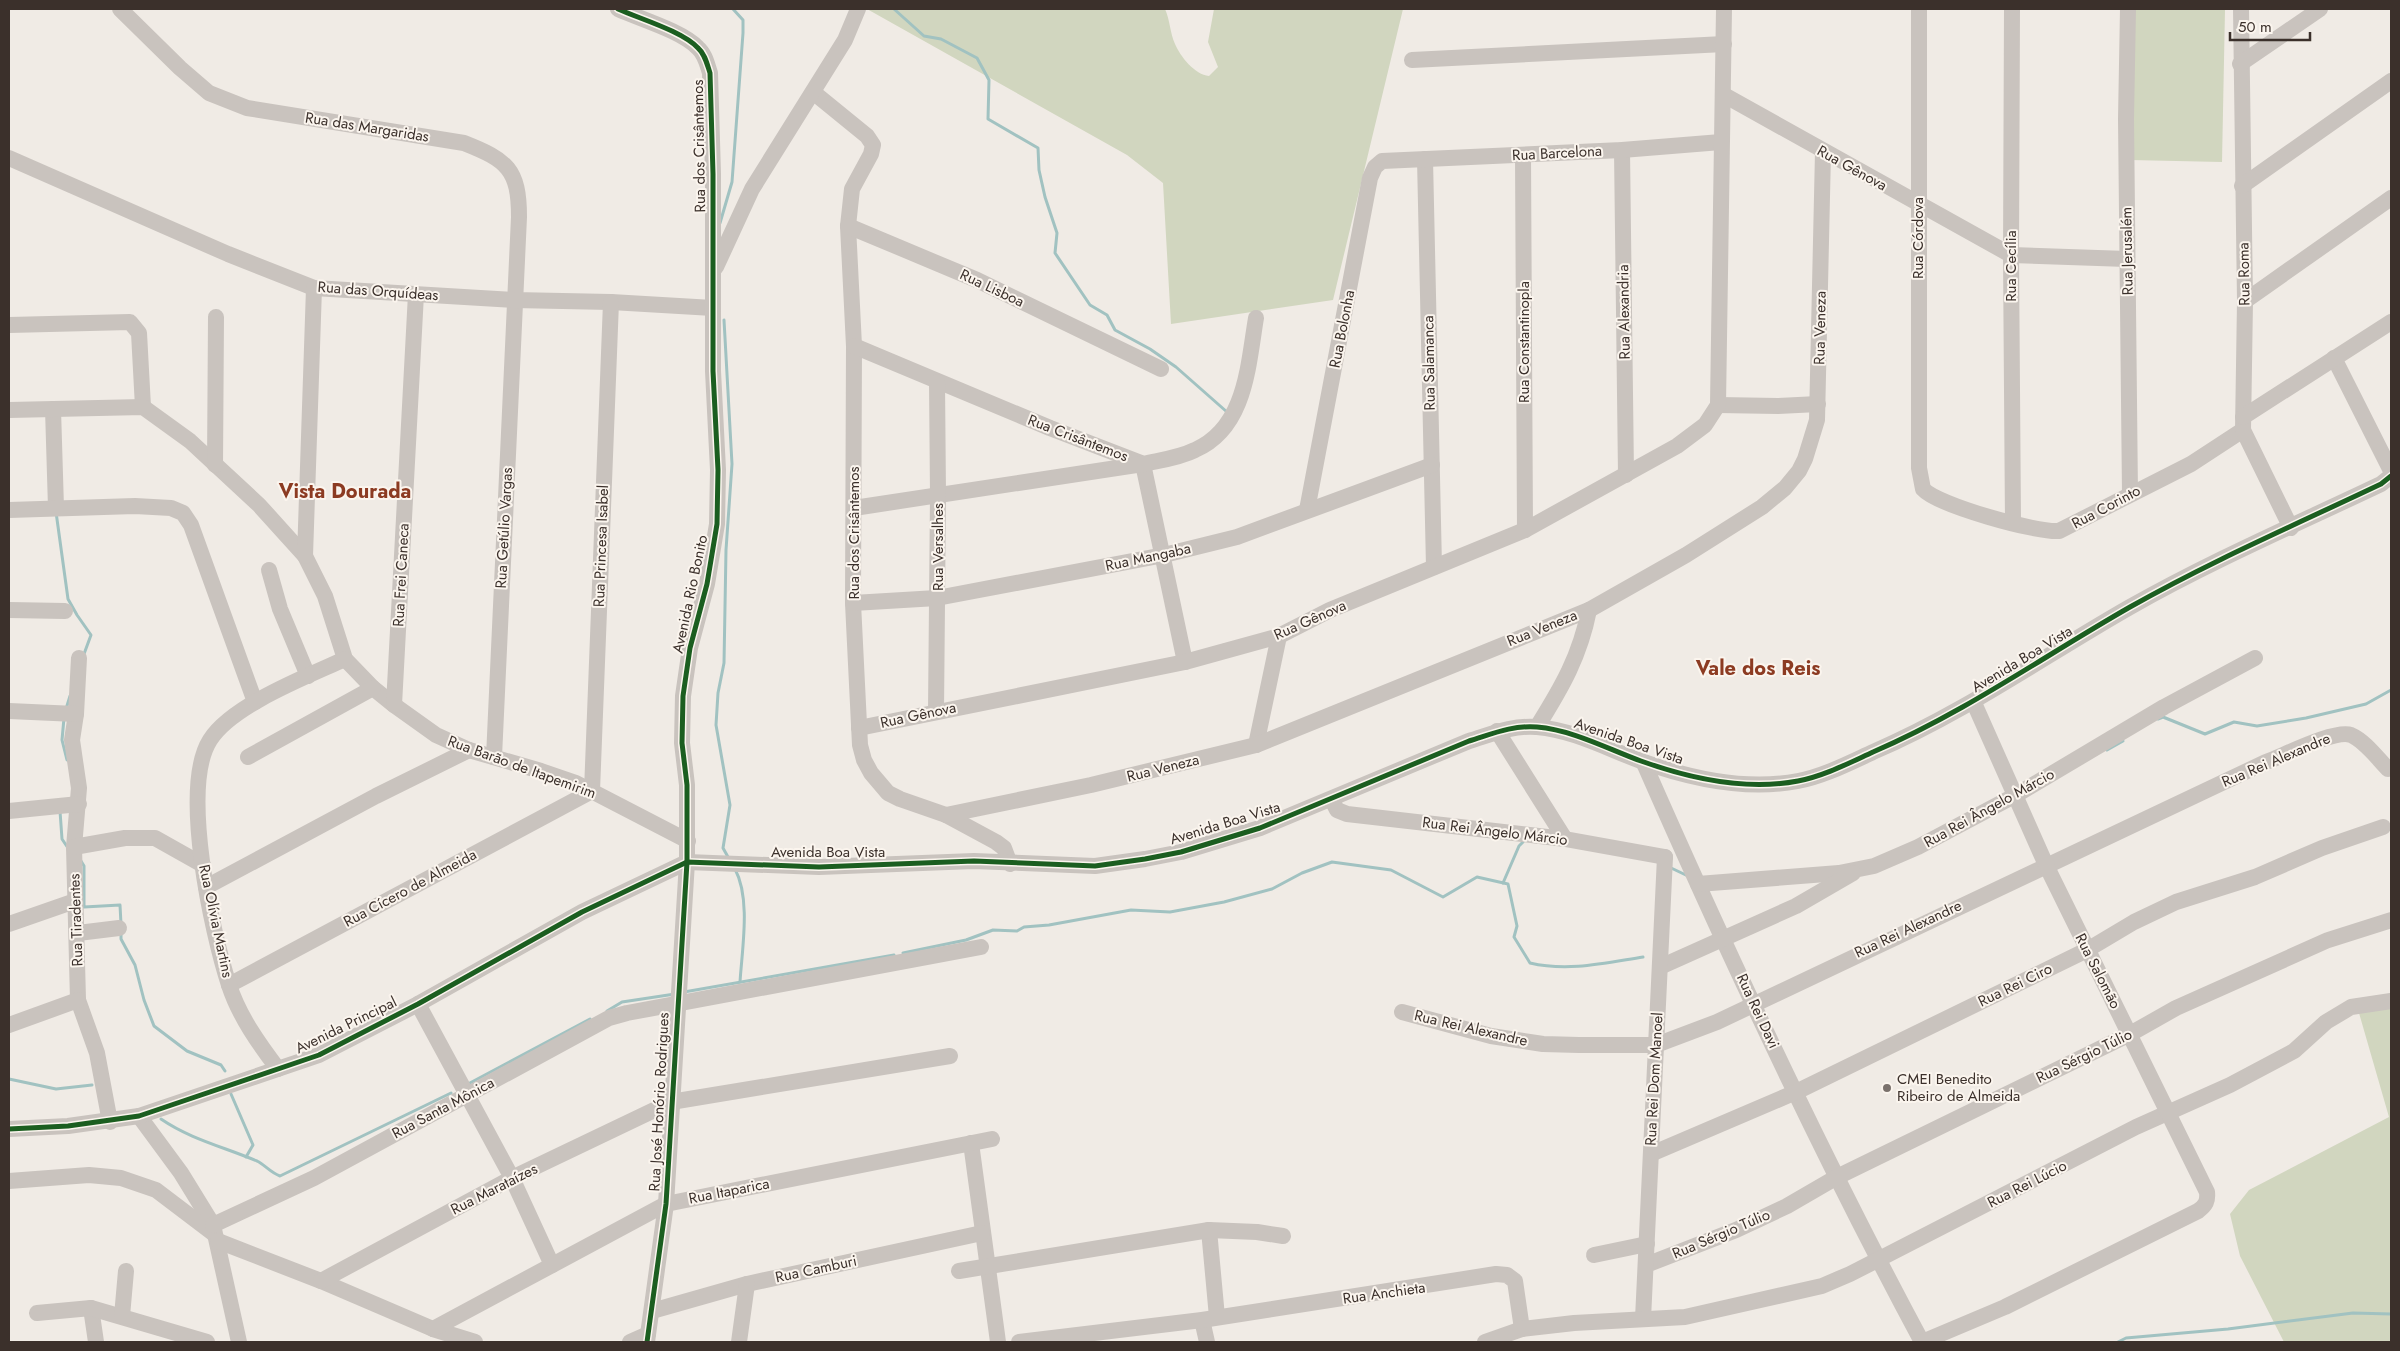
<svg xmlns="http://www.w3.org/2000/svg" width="2400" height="1351" font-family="Jost,sans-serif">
<rect width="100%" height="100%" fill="#f0ebe5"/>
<g fill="#d1d6bf">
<path d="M867,9H1165C1170,20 1170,33 1175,44C1180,56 1195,75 1209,76L1218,67L1208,42L1214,9H1403L1333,300L1171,324L1163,183L1127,155Z"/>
<polygon points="2133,9 2225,10 2222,162 2130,160"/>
<polygon points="2391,1008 2391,1342 2284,1342 2240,1256 2230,1214 2249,1190 2389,1117 2359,1013"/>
</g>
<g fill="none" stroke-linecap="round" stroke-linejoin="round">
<g stroke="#a1c2c1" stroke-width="3">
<polyline points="894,9 924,36 941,39 977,58 989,80 988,119 1038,148 1039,170 1045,197 1057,233 1055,253 1090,305 1107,315 1115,330 1150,349 1176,367 1227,412"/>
<polyline points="720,223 732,182 743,33 743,20 733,9"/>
<polyline points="724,320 732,464 726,550 724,663 718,693 716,725 730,805 723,848 728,857"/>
<polyline points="56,512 68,599 77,615 91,635 84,654"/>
<polyline points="66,709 70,696"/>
<polyline points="64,718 62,740 67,760"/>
<polyline points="2158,719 2163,717 2205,734 2234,722 2257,726 2306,718 2366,704 2391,690"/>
<polyline points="2107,750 2123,741"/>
<polyline points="60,811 62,839 68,848"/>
<polyline points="81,861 84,866 84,907 120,905 121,924"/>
<polyline points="1669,867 1688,876"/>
<path d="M735,869C751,899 742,949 740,982"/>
<polyline points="1503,883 1519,846 1523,842"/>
<polyline points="121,933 121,939 135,965 144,1000 154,1026 187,1051 221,1065 225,1071"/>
<path d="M903,953L966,940L993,930L1017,931L1024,927L1049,925L1131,910L1170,912L1224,902L1272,889L1302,873L1332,862L1391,870L1443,897L1477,877L1508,884L1517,926L1514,937L1530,963C1568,972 1605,963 1643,957"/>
<polyline points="684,992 894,955"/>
<polyline points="607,1011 622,1002 675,994"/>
<polyline points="9,1079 56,1089 92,1085"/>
<polyline points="468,1084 590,1019"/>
<polyline points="231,1094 253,1145 246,1157"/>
<path d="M161,1119C190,1139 224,1147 257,1161C265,1165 271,1173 280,1176L451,1093"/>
<polyline points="2118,1342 2126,1338 2228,1329 2353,1313 2391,1314"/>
</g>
<g stroke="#c9c3be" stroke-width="16">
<path d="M120,9L180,68L209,93L247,108L464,143C507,160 519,169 519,217L494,757"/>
<path d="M618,9C640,19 682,31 698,48C705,54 707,64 710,73L713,174V371L718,470L717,524L707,584L690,648L683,696L682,743L687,785V862L666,1204L647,1342"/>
<path d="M1919,9V468L1923,489C1937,505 2037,533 2059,531L2191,464L2243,430"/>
<polyline points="2012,9 2011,255 2013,523"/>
<polyline points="2128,9 2126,119 2130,494"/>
<polyline points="2241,9 2245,301 2243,430 2291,528"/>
<polyline points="1412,60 1724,44"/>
<polyline points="2240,64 2320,9"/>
<polyline points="813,92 867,136 873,145 871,154 852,189 848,226 854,346 853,603 860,745 864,760 871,773 888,793 900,799 946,815 996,842 1004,848 1010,864"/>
<polyline points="1724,95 2011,255 2127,259"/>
<polyline points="1622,150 1626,475"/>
<polyline points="1523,155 1525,530"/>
<polyline points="9,158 228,254 314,288 514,300 611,302 713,308"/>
<polyline points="1425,159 1434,567"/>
<polyline points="2242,186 2391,81"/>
<polyline points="848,226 977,280 1161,369"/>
<polyline points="716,267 752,189 845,40 858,9"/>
<polyline points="2245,301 2391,198"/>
<polyline points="9,325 130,322 139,333 143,407"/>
<polyline points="854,346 1050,428 1141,463"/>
<polyline points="2334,358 2391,471"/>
<polyline points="1718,405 1778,406 1818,404"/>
<polyline points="53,409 56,508"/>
<polyline points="9,410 143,407 190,441 259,505 305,556 325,596 345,659 373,688 394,705 436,735 469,750 541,771 576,783 688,841"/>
<polyline points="2243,417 2391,322"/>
<polyline points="1143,464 1185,662"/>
<polyline points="215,465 216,317"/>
<path d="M854,508L1143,464C1161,460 1179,458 1195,450C1246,428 1248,365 1256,318"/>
<polyline points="9,510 135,506 171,508 183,513 191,525 255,702"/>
<polyline points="1307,510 1370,178 1375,167 1382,161 1622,150 1721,142"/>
<polyline points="305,556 314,288"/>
<polyline points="269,570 280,609 308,676"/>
<polyline points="853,603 937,598 1164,555 1237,537 1432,465"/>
<polyline points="9,610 65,611"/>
<polyline points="79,658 76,714 72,740 79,788 74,847 78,1000 97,1053 110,1122"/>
<polyline points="394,705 416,294"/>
<polyline points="9,711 76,714"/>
<polyline points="936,712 938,495 937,382"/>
<path d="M1537,727C1562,687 1580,656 1589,610"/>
<polyline points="859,728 1185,662 1279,636 1330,610 1525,530 1677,446 1705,425 1718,405 1724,9"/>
<polyline points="1497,731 1565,839"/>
<polyline points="1256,745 1279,636"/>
<polyline points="248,757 373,688"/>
<path d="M1643,761C1729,957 1821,1154 1922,1342"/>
<polyline points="1332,800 1337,810 1347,814 1565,839 1665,857"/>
<polyline points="9,811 79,804"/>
<polyline points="946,815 1091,785 1256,745 1589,610 1686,555 1762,507 1785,488 1799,471 1805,459 1817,420 1823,152"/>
<polyline points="74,847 125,838 155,838 203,865"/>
<polyline points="1698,884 1839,873 1874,866 1918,847 2016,795 2164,707 2255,658"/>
<polyline points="206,887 376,796 469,750"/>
<polyline points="9,924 75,901"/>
<polyline points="78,933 119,928"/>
<polyline points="1660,967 1796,906 1853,873"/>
<polyline points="229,985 592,791 611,302"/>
<polyline points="418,1004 512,1178 552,1265"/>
<path d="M1402,1012L1491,1036L1543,1044L1579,1045H1656L1717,1022L2266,762C2283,756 2335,729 2351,735C2365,741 2378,759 2388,769"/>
<polyline points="9,1025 78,1000"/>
<path d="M278,1069C259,1044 239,1016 229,985C212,933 180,787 210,740C232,705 308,676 345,659"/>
<polyline points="139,1116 181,1173 213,1225 239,1342"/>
<path d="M9,1129L68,1126L139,1116L319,1055L418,1004L582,912L687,862L819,867L974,861L1095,866L1145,859L1181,852L1260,828L1469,741C1492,734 1512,725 1537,727C1573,730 1608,749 1641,761C1691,779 1746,791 1798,781C1824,776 1849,763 1873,752C1964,713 2044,656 2130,607C2211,561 2297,524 2381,484L2391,476"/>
<polyline points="971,1143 998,1342"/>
<polyline points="1651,1154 1796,1092 2087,950 2134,922 2176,902 2255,877 2322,848 2383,827"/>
<polyline points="9,1181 89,1175 121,1178 156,1190 214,1234"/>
<polyline points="213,1225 314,1178 609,1018 627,1013 981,947"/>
<polyline points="1209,1230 1217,1317"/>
<polyline points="218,1241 321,1281 433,1329 475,1342"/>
<polyline points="1594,1255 1647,1244"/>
<polyline points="1646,1265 1736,1230 1787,1206 1837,1177 2130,1034 2176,1008 2328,940 2391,920"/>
<polyline points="959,1271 1209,1230 1257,1232 1283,1236"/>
<polyline points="321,1281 512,1178 671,1102 950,1056"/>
<polyline points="91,1308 96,1342"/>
<polyline points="652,1311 747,1284 982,1233"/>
<polyline points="37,1313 91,1308 207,1342"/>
<polyline points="122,1316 126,1271"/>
<polyline points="1643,1319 1665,857"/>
<polyline points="1202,1320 1207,1342"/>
<polyline points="433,1329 666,1204 992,1139"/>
<polyline points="630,1342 648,1334"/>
<polyline points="739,1342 747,1284"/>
<polyline points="1019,1342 1202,1320 1496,1274 1507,1275 1515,1281 1522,1329"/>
<polyline points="1485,1342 1522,1329 1574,1323 1685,1317 1822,1286 1850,1274 2136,1127 2230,1085 2294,1051 2326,1022 2351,1007 2391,1001"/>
<path d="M1922,1342L2005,1307L2198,1211C2206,1205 2208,1201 2207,1192L2046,865L1974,703"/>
</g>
<g stroke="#fbf5ee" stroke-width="8">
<g id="cycleway">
<path d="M618,9C640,19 682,31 698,48C705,54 707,64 710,73L713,174V371L718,470L717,524L707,584L690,648L683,696L682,743L687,785V862L666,1204L647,1342"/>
<path d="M9,1129L68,1126L139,1116L319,1055L418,1004L582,912L687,862L819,867L974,861L1095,866L1145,859L1181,852L1260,828L1469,741C1492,734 1512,725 1537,727C1573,730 1608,749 1641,761C1691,779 1746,791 1798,781C1824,776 1849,763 1873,752C1964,713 2044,656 2130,607C2211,561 2297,524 2381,484L2391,476"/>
</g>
</g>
<use href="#cycleway" stroke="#1b5e20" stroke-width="5"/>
</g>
<circle fill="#7a716c" stroke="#fbf5ee" stroke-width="2" cx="1887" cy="1088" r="5"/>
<g text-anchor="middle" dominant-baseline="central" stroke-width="4" stroke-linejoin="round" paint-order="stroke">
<g font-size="15" fill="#3b302b" stroke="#fbf5ee">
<text transform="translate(367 127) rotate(9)">Rua das Margaridas</text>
<text transform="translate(699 146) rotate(-91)">Rua dos Crisântemos</text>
<text transform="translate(1557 153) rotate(-3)">Rua Barcelona</text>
<text transform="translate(1852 168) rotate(29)">Rua Gênova</text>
<text transform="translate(1918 238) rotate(-90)">Rua Córdova</text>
<text transform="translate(2127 251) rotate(-91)">Rua Jerusalém</text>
<text transform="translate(2011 266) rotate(-90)">Rua Cecília</text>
<text transform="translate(2244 274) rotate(-91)">Rua Roma</text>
<text transform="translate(992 288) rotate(25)">Rua Lisboa</text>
<text transform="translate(378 291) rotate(4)">Rua das Orquídeas</text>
<text transform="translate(1624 312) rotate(-91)">Rua Alexandria</text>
<text transform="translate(1820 328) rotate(-89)">Rua Veneza</text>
<text transform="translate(1342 329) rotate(-79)">Rua Bolonha</text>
<text transform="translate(1524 342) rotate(-90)">Rua Constantinopla</text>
<text transform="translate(1429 363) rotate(-91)">Rua Salamanca</text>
<text transform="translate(1078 438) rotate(21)">Rua Crisântemos</text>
<text transform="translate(2106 507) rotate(-28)">Rua Corinto</text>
<text transform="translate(504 528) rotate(-87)">Rua Getúlio Vargas</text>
<text transform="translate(854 533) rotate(-90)">Rua dos Crisântemos</text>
<text transform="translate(601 546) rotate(-88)">Rua Princesa Isabel</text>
<text transform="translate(938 547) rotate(-90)">Rua Versalhes</text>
<text transform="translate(1148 557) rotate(-12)">Rua Mangaba</text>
<text transform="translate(401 575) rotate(-87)">Rua Frei Caneca</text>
<text transform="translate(690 594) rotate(-78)">Avenida Rio Bonito</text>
<text transform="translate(1310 620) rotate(-24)">Rua Gênova</text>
<text transform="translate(1542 628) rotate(-22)">Rua Veneza</text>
<text transform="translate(2022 659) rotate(-31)">Avenida Boa Vista</text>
<text transform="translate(918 715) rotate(-12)">Rua Gênova</text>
<text transform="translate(1629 741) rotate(19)">Avenida Boa Vista</text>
<text transform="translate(2276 760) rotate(-23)">Rua Rei Alexandre</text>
<text transform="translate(522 767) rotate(20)">Rua Barão de Itapemirim</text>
<text transform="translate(1163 768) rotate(-14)">Rua Veneza</text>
<text transform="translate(1989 808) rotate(-29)">Rua Rei Ângelo Márcio</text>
<text transform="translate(1225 823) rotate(-17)">Avenida Boa Vista</text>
<text transform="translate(1495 831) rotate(7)">Rua Rei Ângelo Márcio</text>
<text x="828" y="852">Avenida Boa Vista</text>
<text transform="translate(410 888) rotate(-28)">Rua Cícero de Almeida</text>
<text transform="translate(76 920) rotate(-92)">Rua Tiradentes</text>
<text transform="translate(216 921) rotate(78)">Rua Olívia Martins</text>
<text transform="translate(1908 929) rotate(-25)">Rua Rei Alexandre</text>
<text transform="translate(2098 971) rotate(63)">Rua Salomão</text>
<text transform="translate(2015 985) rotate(-26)">Rua Rei Ciro</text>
<text transform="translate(1758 1011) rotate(65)">Rua Rei Davi</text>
<text transform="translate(346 1025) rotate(-26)">Avenida Principal</text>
<text transform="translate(1471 1028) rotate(13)">Rua Rei Alexandre</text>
<text transform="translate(2084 1056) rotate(-26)">Rua Sérgio Túlio</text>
<text transform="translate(1654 1079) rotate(-87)">Rua Rei Dom Manoel</text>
<text transform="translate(659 1102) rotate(-87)">Rua José Honório Rodrigues</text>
<text transform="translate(443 1108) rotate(-28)">Rua Santa Mônica</text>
<text transform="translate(2027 1184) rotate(-27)">Rua Rei Lúcio</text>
<text transform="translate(494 1189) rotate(-27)">Rua Marataízes</text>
<text transform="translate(729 1191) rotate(-11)">Rua Itaparica</text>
<text transform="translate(1721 1234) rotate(-23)">Rua Sérgio Túlio</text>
<text transform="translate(816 1269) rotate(-12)">Rua Camburi</text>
<text transform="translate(1384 1293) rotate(-8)">Rua Anchieta</text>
</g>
<g font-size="15" fill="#3b302b" stroke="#fbf5ee" text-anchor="start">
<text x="1897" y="1079">CMEI Benedito<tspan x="1897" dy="17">Ribeiro de Almeida</tspan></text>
</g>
<g font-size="20" font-weight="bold" fill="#8c3b22" stroke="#fbf5ee">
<text x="345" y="491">Vista Dourada</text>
<text x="1758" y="668">Vale dos Reis</text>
</g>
</g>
<rect width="2400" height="1351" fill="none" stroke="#3b302b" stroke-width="20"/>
<path d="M2230 32v8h80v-8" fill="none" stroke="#3b302b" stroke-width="2.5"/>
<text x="2238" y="32" font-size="15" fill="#3b302b" stroke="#fbf5ee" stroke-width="4" paint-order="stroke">50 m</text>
</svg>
